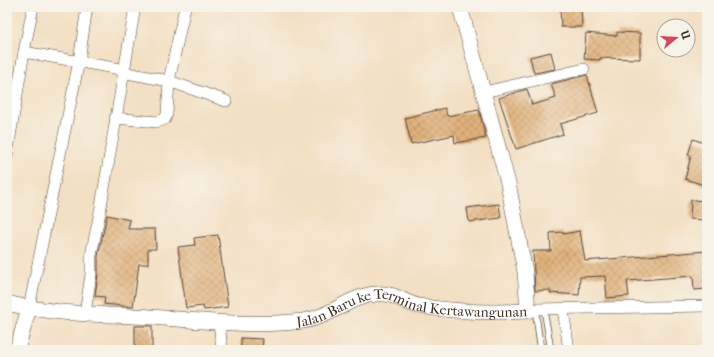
<svg xmlns="http://www.w3.org/2000/svg" width="714" height="357" font-family="'IM FELL French Canon',serif">
<defs>
<pattern id="building-cross-hatch" width="8" height="8" patternUnits="userSpaceOnUse"><rect width="8" height="8" fill="#e2b27c"/><path d="M0 0l8 8M0 8l8-8" fill="none" stroke="#b89165"/></pattern>
</defs>
<rect width="100%" height="100%" fill="#f7f3e8"/>
<filter id="ink" filterUnits="userSpaceOnUse"><feTurbulence type="fractalNoise" baseFrequency=".025" numOctaves="2"/><feDisplacementMap in="SourceGraphic" scale="8" xChannelSelector="R" yChannelSelector="G"/><feConvolveMatrix kernelMatrix="1 2 1 2 8 2 1 2 1" color-interpolation-filters="sRGB"/></filter>
<filter id="wash" filterUnits="userSpaceOnUse"><feTurbulence type="fractalNoise" baseFrequency=".012" numOctaves="4" result="noise"/><feDisplacementMap in="SourceGraphic" scale="16" xChannelSelector="R" yChannelSelector="G"/><feGaussianBlur stdDeviation="0.9" result="paint"/><feColorMatrix in="noise" values="0 0 0 0 0 0 0 0 0 0 0 0 0 0 0 0 0 1.4 0 .05"/><feComposite in="paint" operator="in"/></filter>
<g filter="url(#wash)">
<rect width="100%" height="100%" fill="#f3dfc3"/>
<g id="blocks">
<g fill="url(#building-cross-hatch)">
<polygon points="560,7 581,7 582,27 561,27"/>
<polygon points="617,32 640,33 640,59 600,58 600,60 584,59 586,33 617,36"/>
<polygon points="551,52 555,69 534,73 530,57"/>
<polygon points="587,75 598,113 560,124 563,134 516,149 499,98 527,89 532,105 556,98 551,84"/>
<polygon points="445,108 447,116 479,110 486,138 455,143 454,135 411,144 405,118"/>
<polygon points="693,139 707,144 707,186 685,179 691,156 688,155"/>
<polygon points="691,200 706,201 705,220 690,219"/>
<polygon points="499,204 501,218 469,222 467,208"/>
<polygon points="107,215 130,220 128,229 155,229 156,249 148,249 148,264 139,264 133,307 104,304 105,297 95,296 98,274 98,256"/>
<polygon points="580,231 585,261 707,251 707,289 694,290 693,276 627,281 629,296 607,298 605,276 580,277 579,295 550,293 550,290 535,291 533,251 551,251 550,233 563,232 563,234"/>
<polygon points="218,235 228,307 204,310 203,306 186,308 178,247 195,245 194,238"/>
<rect x="135" y="326" width="17" height="24"/>
<polygon points="241,338 263,339 262,350 241,350"/>
</g>
</g>
</g>
<g filter="url(#ink)">
<use href="#blocks" fill-opacity="0" stroke="#574537" stroke-width="1"/>
<g fill="none" stroke-linecap="round" stroke-linejoin="round">
<g stroke="#574537" stroke-width="7">
<g id="lane">
<polyline points="535,309 541,350"/>
<polyline points="544,309 551,350"/>
</g>
</g>
<g stroke="#574537" stroke-width="12">
<g id="street">
<polyline points="24,52 120,69 122,72 169,81 226,101"/>
<polyline points="484,92 584,69"/>
<polyline points="115,118 157,122 165,119 167,114 169,81 185,7"/>
<polyline points="7,155 24,52 33,7"/>
<polyline points="29,308 79,61 87,7"/>
<polyline points="563,309 569,350"/>
<polyline points="528,311 535,309 707,306"/>
<polyline points="85,313 91,274 91,255 100,212 135,7"/>
<polyline points="219,322 222,350"/>
</g>
</g>
<g stroke="#574537" stroke-width="16">
<g id="secondary">
<path id="s1" d="M7,303C54,315 103,314 151,317C202,321 253,327 303,321C331,317 349,296 376,294C395,292 403,303 419,306C455,312 492,313 528,311L525,272L508,183L460,7"/>
<polyline points="17,350 29,308"/>
</g>
</g>
<use href="#lane" stroke="#fff" stroke-width="5.5"/>
<use href="#street" stroke="#fff" stroke-width="11"/>
<use href="#secondary" stroke="#fff" stroke-width="15"/>
</g>
</g>
<g text-anchor="middle" dominant-baseline="central" stroke-width="4" stroke-linejoin="round" paint-order="stroke">
<g font-size="14" fill="#3b2a1e" stroke="#f7f3e8">
<text stroke="none"><textPath href="#s1" startOffset="410">Jalan Baru ke Terminal Kertawangunan</textPath></text>
</g>
</g>
<rect width="714" height="357" fill="none" stroke="#f7f3e8" stroke-width="24"/>
<g transform="translate(676 38) rotate(72)"><circle r="19" fill="#f7f3e8" stroke="#aca397"/>
<path d="M0-3L7 15L0 10L-7 15Z" fill="#d1495b"/>
<text y="-6" font-size="11" font-weight="bold" text-anchor="middle" fill="#3b2a1e">U</text>
</g>
</svg>
